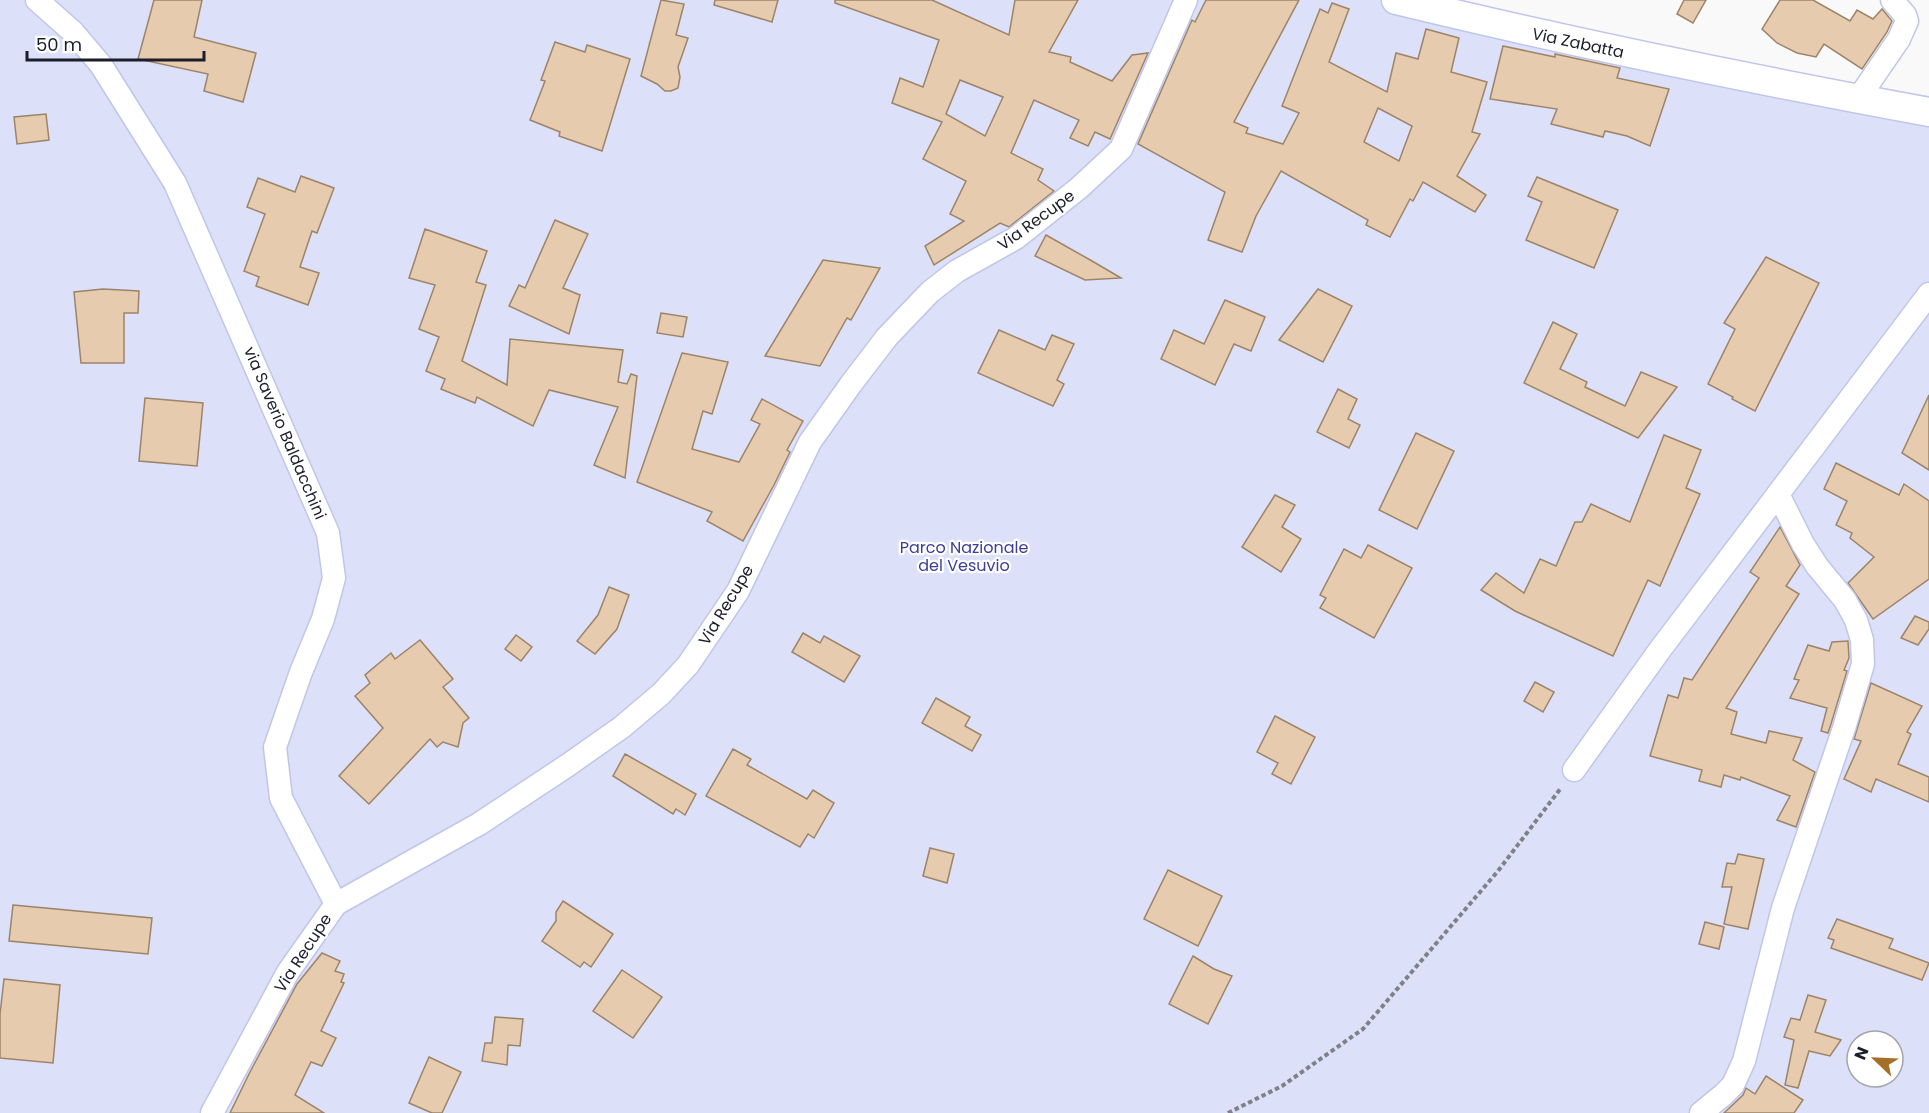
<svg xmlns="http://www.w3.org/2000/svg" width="1929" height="1113" font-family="Poppins,sans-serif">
<rect width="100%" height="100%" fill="#f9f9f9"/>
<path fill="#dce0f8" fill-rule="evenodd" d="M0,0H1462L1696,54L1929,96V1113H0ZM1857,1041H1893V1077H1857Z"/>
<g fill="#e6cbae" stroke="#9d8469" stroke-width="1.5" fill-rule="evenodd">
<polygon points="154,0 202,0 194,37 256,53 243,102 204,91 208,74 138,59"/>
<polygon points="661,0 684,4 676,35 688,38 678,67 680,77 678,88 671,91 665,91 657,84 641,76"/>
<polygon points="715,0 778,0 772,22 714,5"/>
<path d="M835,0H932L1009,35L1015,0H1078L1049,52L1071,57L1070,62L1112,81L1132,55L1148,53L1110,139L1095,132L1088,146L1070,138L1079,120L1034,100L1011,153L1043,169L1038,180L1054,191L1009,227L1000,223L934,265L925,246L964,221L950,214L966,181L923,159L942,122L892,103L900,78L923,87L939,40L835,3ZM960,80L1003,97L985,136L946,114Z"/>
<path d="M1206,0H1299L1234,122L1248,128L1246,133L1283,144L1299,113L1282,106L1320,9L1328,13L1332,3L1349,9L1329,62L1387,92L1396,53L1418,59L1426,29L1459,38L1451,72L1487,82L1472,132L1480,134L1457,176L1486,195L1475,212L1423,182L1413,201L1410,199L1390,237L1366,225L1368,220L1281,171L1256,216L1242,252L1208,240L1225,192L1138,144L1192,20L1195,22ZM1378,108L1412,126L1399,161L1364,142Z"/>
<polygon points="1684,0 1706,0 1693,23 1677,14"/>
<polygon points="1780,0 1813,0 1850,21 1857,10 1873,19 1882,9 1892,21 1887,32 1862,69 1824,44 1816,57 1797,53 1777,43 1762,29"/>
<polygon points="555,42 585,52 587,45 630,59 602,151 559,136 560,132 530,120 545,81 541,80"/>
<polygon points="1503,46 1555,57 1555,54 1620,68 1617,78 1669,89 1650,146 1627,136 1605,131 1603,137 1551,124 1557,109 1490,99"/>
<polygon points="46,114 49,140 17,144 14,117"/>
<polygon points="301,176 334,188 317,233 312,231 300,267 319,273 308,305 256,286 259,277 244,271 265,214 247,207 258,178 295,192"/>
<polygon points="1537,177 1618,210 1594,268 1526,240 1542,202 1528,196"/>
<polygon points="555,220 588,234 563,288 580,295 569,334 509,306 519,285 525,288"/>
<polygon points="425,229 487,251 476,282 486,285 462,361 507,385 510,339 623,350 618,382 627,384 631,374 637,376 625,478 594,465 618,407 549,390 533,426 477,397 475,403 441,389 445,379 426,371 439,337 419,329 435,285 409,278"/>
<polygon points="1046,235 1092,261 1121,278 1085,280 1035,256"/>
<polygon points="1766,257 1819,283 1755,411 1732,399 1733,397 1708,384 1735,329 1724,323"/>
<polygon points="823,260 880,268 851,320 847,318 820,366 765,356"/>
<polygon points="103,289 139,291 138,313 124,313 124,363 81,363 74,292"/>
<polygon points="1318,289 1352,306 1323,362 1279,340"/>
<polygon points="1225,300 1265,317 1251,351 1234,344 1215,385 1161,359 1174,330 1204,344"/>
<polygon points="661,313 687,317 683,337 657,333"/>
<polygon points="1553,322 1577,334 1560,369 1587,382 1585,387 1625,406 1641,372 1677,387 1638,438 1524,383"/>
<polygon points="999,330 1045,350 1052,335 1074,344 1057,380 1064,384 1053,406 978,373"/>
<polygon points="682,353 728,362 712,414 703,411 692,449 739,462 760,424 751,420 762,399 803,421 787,450 790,452 774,485 743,541 707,521 712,512 637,482"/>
<polygon points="1338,389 1357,399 1348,419 1360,425 1349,448 1317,432"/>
<polygon points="1929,395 1929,470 1902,453"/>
<polygon points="145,398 203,403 197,466 139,461"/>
<polygon points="1416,433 1454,451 1417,529 1379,510"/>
<polygon points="1664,435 1701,450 1686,488 1700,494 1660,586 1648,580 1613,656 1515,611 1481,590 1496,573 1524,593 1540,559 1556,566 1575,522 1582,522 1591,504 1630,522"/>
<polygon points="1836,463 1899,495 1904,484 1929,501 1929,579 1873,619 1848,583 1874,557 1850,538 1852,533 1836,525 1847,501 1824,489"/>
<polygon points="1275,495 1295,505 1282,527 1301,539 1281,572 1242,547"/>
<polygon points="1780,527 1800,565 1786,586 1799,594 1726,708 1737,712 1731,734 1766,743 1769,731 1802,738 1793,760 1815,772 1796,827 1777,820 1790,796 1741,777 1740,780 1724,775 1721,787 1699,781 1702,770 1650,756 1668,695 1678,698 1684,678 1692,680 1759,578 1750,572"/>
<polygon points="1368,545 1412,568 1374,638 1320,608 1326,598 1320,595 1344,549 1361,558"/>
<polygon points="609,587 629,595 617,629 595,654 577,641 598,615"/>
<polygon points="1915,616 1929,622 1929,629 1918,645 1901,638"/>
<polygon points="803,633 820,643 824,636 860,656 844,682 792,652"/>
<polygon points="516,635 532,647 521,661 505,649"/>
<polygon points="420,640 453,679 443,687 469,718 463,723 458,747 443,742 437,747 430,739 369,804 339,776 383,728 355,696 370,683 365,675 391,653 395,659"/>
<polygon points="1848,641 1849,658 1844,670 1847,671 1831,724 1828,733 1821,731 1827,708 1790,698 1799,680 1794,679 1808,645 1829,651 1832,642"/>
<polygon points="1535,682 1554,692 1543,712 1524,701"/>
<polygon points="1871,683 1922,706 1907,732 1911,734 1898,764 1929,777 1929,802 1876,779 1871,792 1844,779 1861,741 1854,739"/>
<polygon points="936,698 970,717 965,726 981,735 972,751 922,723"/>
<polygon points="1275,716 1315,737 1291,784 1272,774 1278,763 1257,752"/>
<polygon points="733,749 751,759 747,765 807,799 813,790 834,803 814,838 808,834 800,847 706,796"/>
<polygon points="625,754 696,794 685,815 676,809 673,814 613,776"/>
<polygon points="930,848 954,854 947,883 923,876"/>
<polygon points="1738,854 1764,859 1748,929 1724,924 1732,887 1722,887 1727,863 1735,864"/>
<polygon points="1168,870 1222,896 1198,946 1144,919"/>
<polygon points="563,901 613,934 591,967 584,962 580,967 542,941 556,921 556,912"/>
<polygon points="13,905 152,918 148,954 9,941"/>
<polygon points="1837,919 1893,939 1889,948 1929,963 1922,980 1831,948 1834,940 1828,938"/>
<polygon points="1705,922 1724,927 1719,949 1699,944"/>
<polygon points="322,953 340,961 335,971 344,974 341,982 344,983 321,1031 336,1038 322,1066 311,1062 295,1095 324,1113 230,1113 250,1072 297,984"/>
<polygon points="1193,956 1214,969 1232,976 1208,1024 1169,1004"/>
<polygon points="622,970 662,997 633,1038 593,1011"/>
<polygon points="4,979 60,985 53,1063 0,1058 0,1014"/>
<polygon points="1808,995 1826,1000 1815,1032 1841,1040 1830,1056 1809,1051 1798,1088 1785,1085 1794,1040 1784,1037 1791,1018 1800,1020"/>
<polygon points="495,1017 523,1019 520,1046 508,1045 507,1065 482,1061 485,1043 492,1043"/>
<polygon points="429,1057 461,1072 442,1113 432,1113 409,1103"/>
<polygon points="1766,1076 1803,1100 1794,1113 1724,1113 1743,1095 1746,1088 1755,1094"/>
</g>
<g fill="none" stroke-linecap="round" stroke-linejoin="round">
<g stroke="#c0c6e9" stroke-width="25">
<g id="minor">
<polyline points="37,0 73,32 101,65 175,183 328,533 334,578 323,619 301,672 275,747 281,798 336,904"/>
<polyline points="1858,99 1899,39 1907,21 1905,15 1892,0"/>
<polyline points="1574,770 1659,651 1778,494"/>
<polyline points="212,1113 288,972 336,904 479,824 568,765 622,727 661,694 688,665 738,591 810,442 851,384 887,337 930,292 957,271 1016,238 1079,188 1121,149 1186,0"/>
<polyline points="1701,1113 1723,1095 1733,1085 1744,1061 1783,908 1844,728 1863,664 1862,640 1856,620 1845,600 1817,566 1803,544 1778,494 1929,294"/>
</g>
</g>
<g stroke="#c0c6e9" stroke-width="31">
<path id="tertiary" d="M1396,0C1573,43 1750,79 1929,112"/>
</g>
<polyline stroke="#808188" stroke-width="4" stroke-dasharray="4.5 3" stroke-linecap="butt" points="1228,1113 1282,1086 1363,1029 1498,871 1561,788"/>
<use href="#minor" stroke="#fff" stroke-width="22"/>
<use href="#tertiary" stroke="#fff" stroke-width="28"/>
</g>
<g text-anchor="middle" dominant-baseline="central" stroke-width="4.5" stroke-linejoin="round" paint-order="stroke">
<g font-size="16" fill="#1b1d2a" stroke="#fff">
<text transform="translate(1578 43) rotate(12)">Via Zabatta</text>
<text transform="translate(1036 220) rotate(-36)">Via Recupe</text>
<text transform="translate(285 433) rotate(67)">via Saverio Baldacchini</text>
<text transform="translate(726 605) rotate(-59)">Via Recupe</text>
<text transform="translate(303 953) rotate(-57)">Via Recupe</text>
</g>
<g font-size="16" fill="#3c3e94" stroke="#fff">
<text x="964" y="547">Parco Nazionale<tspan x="964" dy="18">del Vesuvio</tspan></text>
</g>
</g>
<g transform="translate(1875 1059) rotate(293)"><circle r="28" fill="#ffffff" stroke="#a4a5aa" stroke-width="1.5"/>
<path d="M0-4.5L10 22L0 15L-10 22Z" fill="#a56f29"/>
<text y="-9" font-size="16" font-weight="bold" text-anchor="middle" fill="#1b1d2a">N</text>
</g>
<path d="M27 51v9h177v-9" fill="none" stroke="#1b1d2a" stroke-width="3"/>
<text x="36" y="51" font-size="18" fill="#1b1d2a" stroke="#ffffff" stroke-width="4.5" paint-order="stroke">50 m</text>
</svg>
